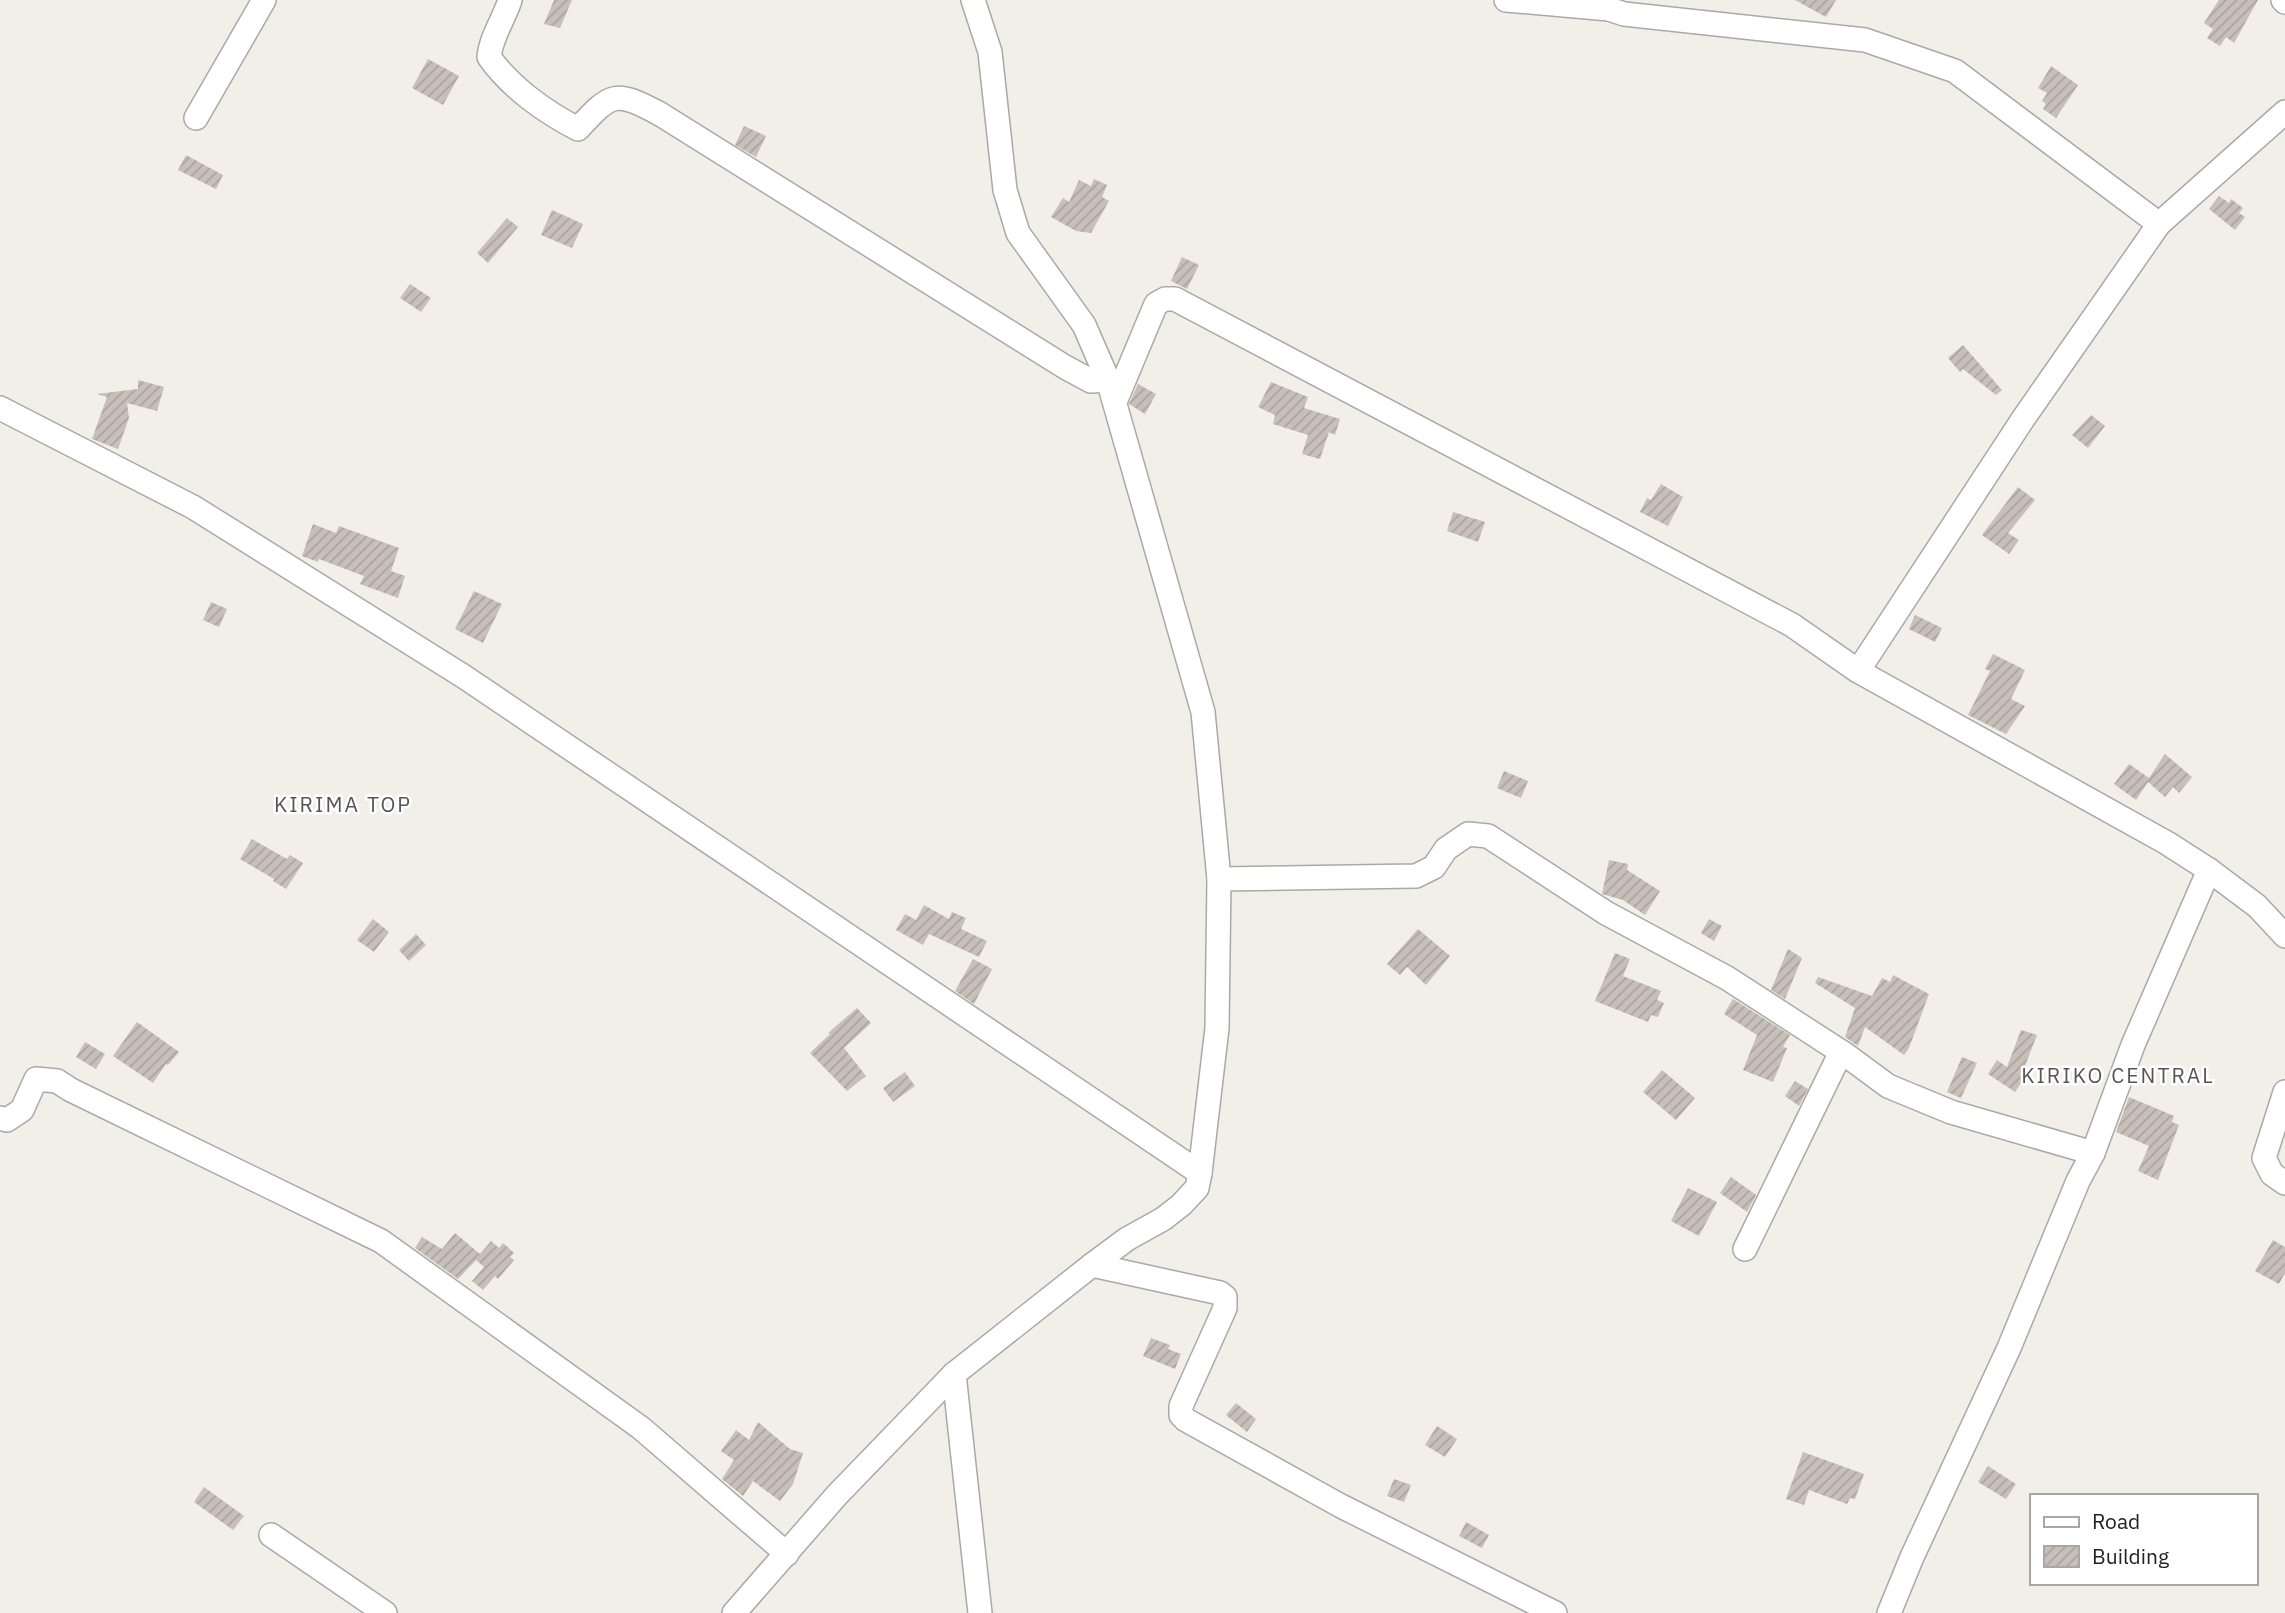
<svg xmlns="http://www.w3.org/2000/svg" width="2285" height="1613" font-family="'IBM Plex Sans',sans-serif">
<defs>
<pattern id="building-hatch" width="6" height="6" patternUnits="userSpaceOnUse" patternTransform="scale(1.75)"><rect width="6" height="6" fill="#c7bfb8"/><path d="M-1 1l2-2M0 6l6-6M5 7l2-2" fill="none" stroke="#aba49e"/></pattern>
</defs>
<rect width="100%" height="100%" fill="#f2efe9"/>
<g fill="url(#building-hatch)">
<polygon points="554,0 572,0 560,28 544,24"/>
<polygon points="1795,0 1836,0 1826,17"/>
<polygon points="2219,0 2258,0 2234,43 2226,37 2220,46 2207,38 2213,29 2204,23"/>
<polygon points="428,59 459,76 443,105 412,88"/>
<polygon points="2051,66 2078,85 2056,118 2043,109 2046,104 2042,101 2047,93 2038,88"/>
<polygon points="744,126 766,136 756,157 735,145"/>
<polygon points="186,155 223,175 216,189 178,170"/>
<polygon points="1094,179 1107,185 1102,197 1109,201 1091,233 1076,231 1051,217 1063,198 1069,202 1079,180 1091,186"/>
<polygon points="2219,196 2229,203 2231,199 2243,208 2239,213 2245,217 2235,230 2209,209"/>
<polygon points="552,210 583,224 572,248 541,235"/>
<polygon points="507,218 518,227 488,263 477,253"/>
<polygon points="1182,257 1199,265 1187,289 1171,281"/>
<polygon points="410,284 431,298 421,312 400,298"/>
<polygon points="1963,345 2002,390 1996,395 1963,369 1960,372 1948,358"/>
<polygon points="138,380 164,387 157,411 127,403 129,418 118,449 92,439 107,397 97,394 138,389"/>
<polygon points="1271,382 1308,397 1304,408 1340,419 1335,435 1329,432 1320,459 1302,454 1308,435 1273,424 1275,415 1258,407"/>
<polygon points="1138,384 1156,394 1145,414 1129,404"/>
<polygon points="2091,415 2105,426 2088,448 2072,435"/>
<polygon points="1661,484 1683,497 1668,526 1640,512 1647,498 1651,500"/>
<polygon points="2018,487 2035,500 2008,533 2019,540 2009,554 1982,535"/>
<polygon points="1453,512 1485,522 1478,542 1447,531"/>
<polygon points="313,524 336,533 339,526 399,548 391,571 405,576 398,598 360,584 364,576 319,559 318,562 302,556"/>
<polygon points="474,591 502,604 483,643 455,629"/>
<polygon points="211,602 227,609 219,627 203,620"/>
<polygon points="1915,615 1942,628 1935,642 1909,629"/>
<polygon points="1993,654 2025,670 2011,699 2025,706 2006,734 1968,715 1990,671 1985,669"/>
<polygon points="2165,754 2192,777 2179,793 2173,787 2165,797 2148,782 2136,800 2114,784 2129,764 2149,778"/>
<polygon points="1504,771 1528,781 1521,798 1497,788"/>
<polygon points="252,839 287,859 290,855 303,863 286,889 273,881 274,879 240,859"/>
<polygon points="1609,860 1628,864 1627,870 1660,891 1645,915 1623,900 1602,894"/>
<polygon points="924,905 949,919 952,912 966,918 961,929 987,941 979,957 929,934 923,945 896,930 905,914 916,920"/>
<polygon points="373,919 389,932 374,952 357,940"/>
<polygon points="1709,919 1722,926 1714,941 1701,933"/>
<polygon points="1418,929 1450,956 1426,985 1407,967 1400,975 1387,964"/>
<polygon points="416,934 426,945 409,961 399,950"/>
<polygon points="1788,949 1802,958 1785,999 1771,990"/>
<polygon points="1615,953 1630,959 1623,976 1661,991 1657,1000 1664,1003 1658,1017 1651,1015 1648,1022 1595,1001"/>
<polygon points="973,959 992,969 974,1004 955,991"/>
<polygon points="1893,975 1929,994 1909,1048 1904,1055 1865,1027 1858,1046 1845,1037 1855,1008 1815,983 1818,977 1872,996 1882,978 1890,982"/>
<polygon points="1733,999 1790,1035 1783,1047 1787,1048 1773,1082 1743,1070 1757,1035 1724,1014"/>
<polygon points="857,1008 871,1023 844,1048 866,1076 847,1091 810,1053 830,1034 828,1033"/>
<polygon points="137,1022 179,1052 168,1065 166,1064 153,1083 113,1056"/>
<polygon points="2021,1030 2037,1035 2025,1066 2030,1070 2015,1092 1988,1074 1997,1060 2007,1067"/>
<polygon points="85,1042 105,1054 96,1069 76,1057"/>
<polygon points="1962,1057 1977,1063 1961,1098 1947,1092"/>
<polygon points="1662,1070 1695,1098 1676,1120 1643,1092"/>
<polygon points="905,1072 915,1086 893,1102 883,1088"/>
<polygon points="1795,1081 1808,1089 1799,1106 1785,1096"/>
<polygon points="2129,1097 2174,1116 2172,1122 2179,1125 2158,1180 2138,1171 2149,1146 2116,1132"/>
<polygon points="1731,1177 1756,1195 1747,1212 1720,1193"/>
<polygon points="1688,1188 1717,1202 1699,1236 1671,1221"/>
<polygon points="455,1233 480,1254 491,1241 499,1248 503,1243 514,1253 510,1257 514,1260 498,1279 495,1276 483,1290 472,1281 484,1267 476,1260 458,1279 415,1248 422,1237 442,1249"/>
<polygon points="2273,1240 2285,1247 2285,1273 2279,1284 2255,1271"/>
<polygon points="1151,1338 1170,1345 1168,1349 1181,1354 1175,1369 1143,1356"/>
<polygon points="1236,1403 1256,1419 1247,1432 1226,1415"/>
<polygon points="758,1422 790,1449 803,1453 793,1484 780,1501 753,1481 743,1496 722,1479 734,1460 721,1451 736,1430 749,1440"/>
<polygon points="1437,1426 1457,1439 1445,1457 1425,1445"/>
<polygon points="1803,1452 1864,1474 1855,1499 1850,1498 1847,1504 1809,1490 1804,1505 1786,1499"/>
<polygon points="1988,1466 2016,1484 2006,1499 1978,1482"/>
<polygon points="1394,1479 1411,1485 1404,1502 1387,1496"/>
<polygon points="204,1487 244,1516 233,1530 194,1502"/>
<polygon points="1466,1522 1489,1535 1482,1548 1459,1536"/>
</g>
<g fill="none" stroke-linecap="round" stroke-linejoin="round">
<g stroke="#a9a9a9" stroke-width="26">
<g id="minor">
<path d="M510,0C504,19 491,37 489,57C510,87 545,112 578,129C612,92 615,90 660,114L1065,367L1091,381L1108,380"/>
<polyline points="1506,0 1609,9"/>
<polyline points="1603,0 1609,9 1624,14 1865,40 1955,71 2159,224"/>
<polyline points="2283,0 2285,2"/>
<polyline points="196,118 264,0"/>
<polyline points="1115,402 1156,304 1165,299 1175,299 1792,625 1858,671 2167,843 2209,870 2257,906 2285,936"/>
<polyline points="0,408 193,507 463,676 1200,1173"/>
<polyline points="1858,671 2023,419 2159,224 2285,112"/>
<polyline points="1219,879 1416,876 1434,867 1446,849 1468,834 1488,836 1606,913 1727,978 1846,1055 1888,1086 1951,1112 2093,1153"/>
<polyline points="2285,1092 2264,1158 2272,1174 2285,1183"/>
<polyline points="0,1118 7,1120 22,1110 36,1079 57,1081 71,1090 381,1241 641,1428 787,1554"/>
<polyline points="1745,1249 1841,1052"/>
<polyline points="1092,1265 1220,1293 1225,1297 1225,1308 1181,1406 1181,1415 1186,1420 1341,1506 1555,1613"/>
<polyline points="954,1374 980,1613"/>
<polyline points="271,1535 385,1613"/>
<polyline points="734,1613 837,1495 954,1374 1092,1265 1127,1239 1163,1219 1181,1205 1197,1188 1200,1173 1217,1028 1219,879 1203,712 1108,380 1084,325 1018,233 1005,190 990,52 973,0"/>
<polyline points="1889,1613 1912,1557 2009,1348 2078,1181 2093,1153 2133,1045 2209,870"/>
</g>
</g>
<use href="#minor" stroke="#fff" stroke-width="23"/>
</g>
<g text-anchor="middle" dominant-baseline="central" stroke-width="5" stroke-linejoin="round" paint-order="stroke">
<g font-size="21" letter-spacing="2" fill="#555" stroke="#fff">
<text x="343" y="804">KIRIMA TOP</text>
<text x="2118" y="1075">KIRIKO CENTRAL</text>
</g>
</g>
<rect x="2030" y="1494" width="228" height="91" fill="#ffffff" stroke="#a7a7a7" stroke-width="2"/>
<rect x="2044" y="1517" width="35" height="10" fill="#ffffff" stroke="#a7a7a7" stroke-width="2"/>
<text x="2092" y="1529" font-size="21" fill="#222222">Road</text>
<rect x="2044" y="1546" width="35" height="21" fill="url(#building-hatch)" stroke="#a7a7a7" stroke-width="2"/>
<text x="2092" y="1564" font-size="21" fill="#222222">Building</text>
</svg>
